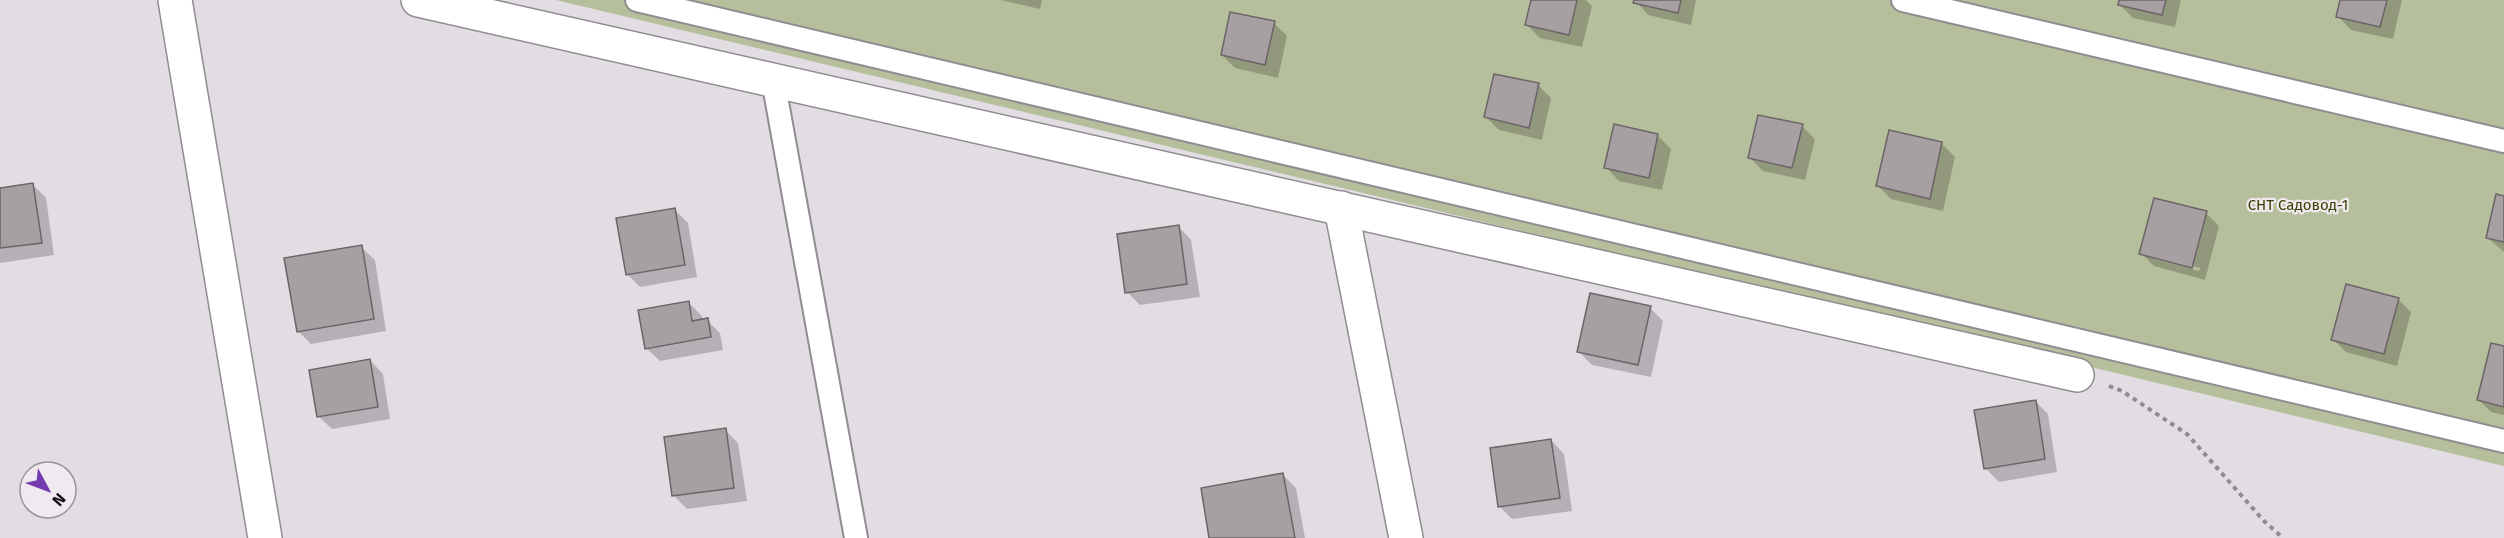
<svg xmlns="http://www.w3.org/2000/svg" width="2504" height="538" font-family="'Fira Sans',sans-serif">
<rect width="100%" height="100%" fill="#e2dde3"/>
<polygon fill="#b6bf9b" points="556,0 2504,0 2504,466"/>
<g fill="#0003" fill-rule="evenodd">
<polygon points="1001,0 1042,0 1040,9"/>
<polygon points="1532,0 1586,0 1592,6 1582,47 1540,38 1527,25"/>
<polygon points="1635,0 1696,0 1691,25 1648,15"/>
<polygon points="2121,0 2181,0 2175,27 2133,18 2120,5"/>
<polygon points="2342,0 2402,0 2393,39 2351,30 2338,16"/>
<polygon points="1274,23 1287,36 1278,78 1235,68 1222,55"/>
<polygon points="1538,85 1551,98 1542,140 1499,130 1486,117"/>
<polygon points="1616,126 1658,136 1671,149 1662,190 1619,181 1606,167"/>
<polygon points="1802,126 1815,139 1805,180 1763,171 1750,158"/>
<polygon points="1941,143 1955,157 1943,211 1891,199 1878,186"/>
<polygon points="33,185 46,198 54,255 0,263 0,190"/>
<polygon points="2504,198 2504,252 2488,238"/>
<polygon points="675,210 688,223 697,277 640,287 627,274"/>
<path d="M2206,213L2219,226L2205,280L2154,266L2141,253ZM2154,256L2200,268L2199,271L2154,259Z"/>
<polygon points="1178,226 1191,240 1200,297 1140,305 1127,292"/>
<polygon points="361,247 375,260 386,331 311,344 298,331"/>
<polygon points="2398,299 2411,312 2397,366 2346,352 2333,339"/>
<polygon points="689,303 702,316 703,321 707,320 720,333 723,350 660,361 646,348"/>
<polygon points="1650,308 1663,321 1651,377 1592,365 1579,352"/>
<polygon points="2504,348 2504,415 2491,412 2478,399"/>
<polygon points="370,360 383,374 390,419 332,429 318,416"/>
<polygon points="2035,401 2048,414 2057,472 1999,482 1986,469"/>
<polygon points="725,430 738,443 747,501 687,509 674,496 666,439"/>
<polygon points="1551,440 1564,454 1572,511 1512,519 1499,506"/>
<polygon points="1283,475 1296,488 1305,538 1210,538"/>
</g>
<g fill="#a7a0a3" stroke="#6c6568" stroke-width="1.5">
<polygon points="1531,0 1577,0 1569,35 1525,25"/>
<polygon points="1634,0 1681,0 1678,13 1633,3"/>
<polygon points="2119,0 2166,0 2162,15 2118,5"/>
<polygon points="2340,0 2387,0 2380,27 2336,17"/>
<polygon points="1230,12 1275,21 1265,65 1221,55"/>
<polygon points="1494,74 1539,83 1529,128 1484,117"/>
<polygon points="1758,115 1803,124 1792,168 1748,158"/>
<polygon points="1614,124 1658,134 1649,178 1604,168"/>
<polygon points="1889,130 1942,142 1930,199 1876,186"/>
<polygon points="33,183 42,243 0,248 0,188"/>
<polygon points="2496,194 2504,196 2504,242 2486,238"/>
<polygon points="2154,198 2207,211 2192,268 2139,254"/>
<polygon points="675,208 685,265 626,275 616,218"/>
<polygon points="1179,225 1187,284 1125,293 1117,234"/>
<polygon points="362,245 374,319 297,332 284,258"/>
<polygon points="2346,284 2399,298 2384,354 2331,340"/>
<polygon points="1590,293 1651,306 1638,365 1577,352"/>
<polygon points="689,301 692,321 708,318 711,337 645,349 638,310"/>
<polygon points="2491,343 2504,346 2504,407 2477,400"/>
<polygon points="370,359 378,407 317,417 309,370"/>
<polygon points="2036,400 2045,459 1984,469 1974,410"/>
<polygon points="726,428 734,488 672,496 664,437"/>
<polygon points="1551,439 1560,498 1498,507 1490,448"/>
<polygon points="1283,473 1295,538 1209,538 1201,488"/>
</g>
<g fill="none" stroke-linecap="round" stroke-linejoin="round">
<g stroke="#908c91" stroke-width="26">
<g id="service">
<polyline points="637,0 2504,441"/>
<polyline points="1903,0 2504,141"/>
<polyline points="773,80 856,538"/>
</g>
</g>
<g stroke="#908c91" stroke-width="36">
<g id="minor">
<polyline points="175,0 265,538"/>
<polyline points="418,0 2077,375"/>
<polyline points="1341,208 1406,538"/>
</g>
</g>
<polyline stroke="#8f8c90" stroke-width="4" stroke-dasharray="4.5 4.5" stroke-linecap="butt" points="2109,386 2122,391 2187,434 2264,521 2283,538"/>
<use href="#service" stroke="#fff" stroke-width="22"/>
<use href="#minor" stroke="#fff" stroke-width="33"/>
</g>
<g text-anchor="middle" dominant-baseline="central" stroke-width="4.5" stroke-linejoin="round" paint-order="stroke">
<g font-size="15" fill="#374000" stroke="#f0eaf0">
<text x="2298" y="205">СНТ Садовод-1</text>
</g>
</g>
<g transform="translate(48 490) rotate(131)"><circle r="28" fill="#f0eaf0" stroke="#979297" stroke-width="1.5"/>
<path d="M0-4.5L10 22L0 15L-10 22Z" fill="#743bb1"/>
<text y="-9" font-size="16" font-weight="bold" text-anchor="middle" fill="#110f11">N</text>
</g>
</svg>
